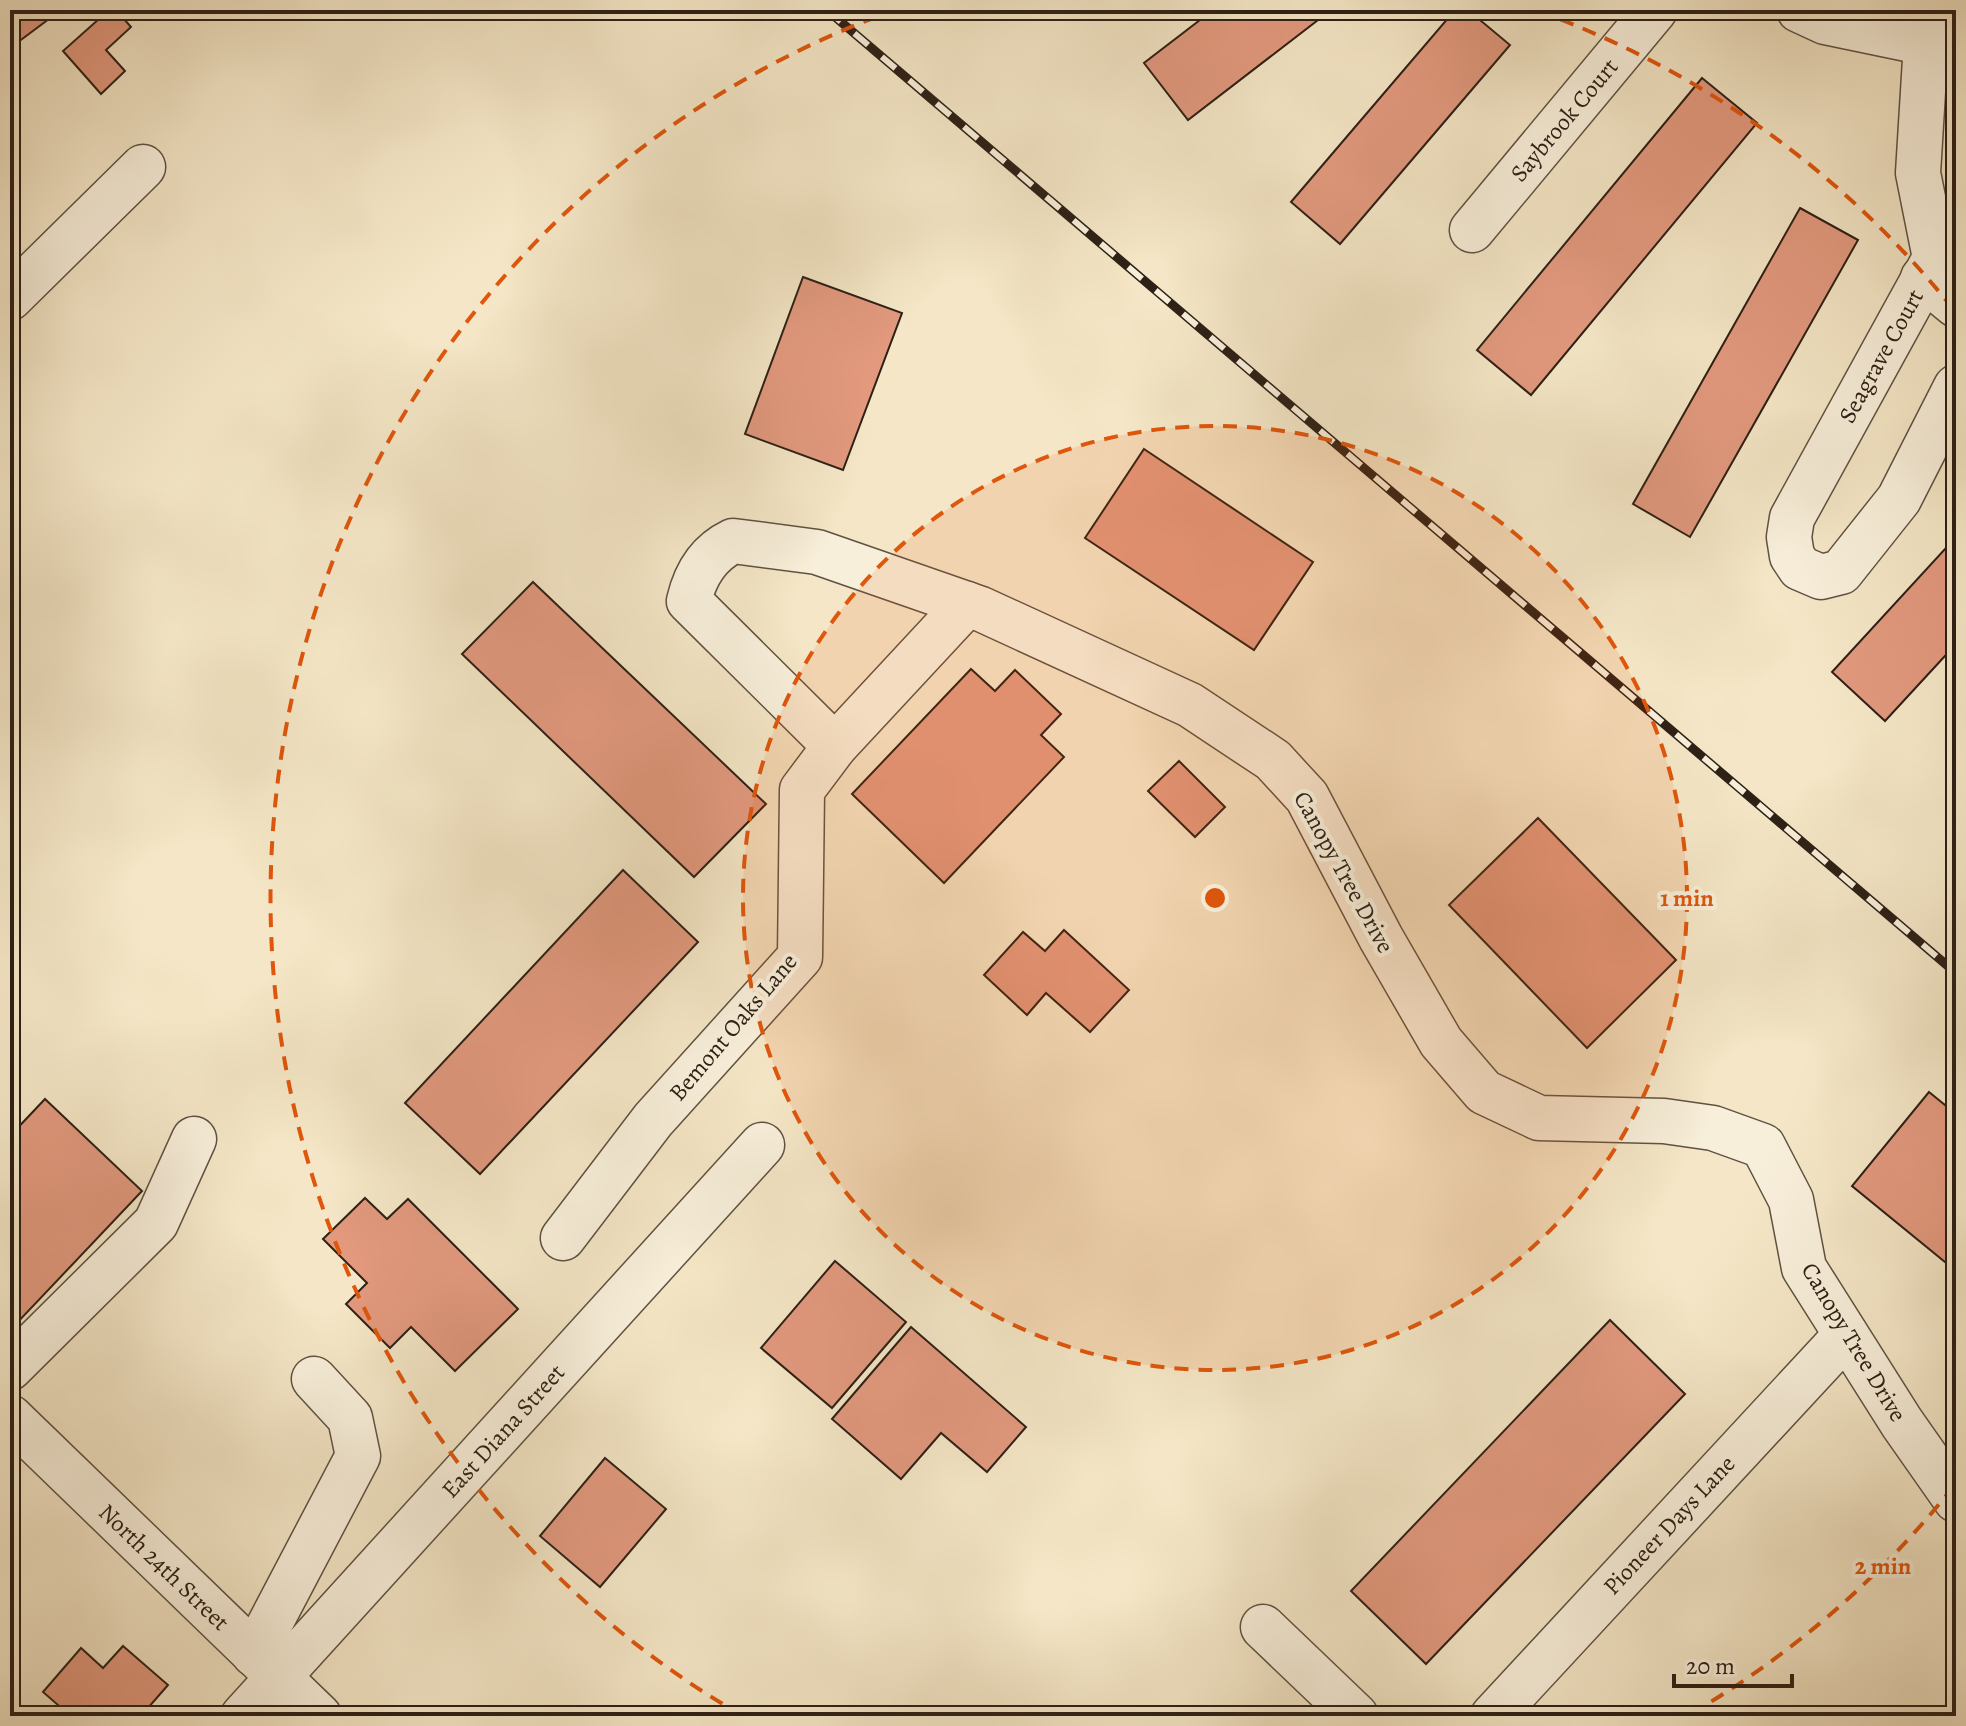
<svg xmlns="http://www.w3.org/2000/svg" width="1966" height="1726" font-family="Alegreya,serif">
<rect width="100%" height="100%" fill="#f4e6c6"/>
<filter id="stains"><feTurbulence type="fractalNoise" baseFrequency=".0025" numOctaves="4"/><feColorMatrix values="0 0 0 0 .2 0 0 0 0 .09 0 0 0 0 .02 0 0 0 .5 -.17"/></filter>
<radialGradient id="worn" r=".72"><stop offset=".6" stop-color="#630" stop-opacity="0"/><stop offset="1" stop-color="#630" stop-opacity=".3"/></radialGradient>
<g fill="#e2997e" stroke="#2d2016" stroke-width="2">
<polygon points="10,10 61,10 10,48"/>
<polygon points="109,10 116,10 131,27 106,50 125,71 101,94 63,51"/>
<polygon points="1213,10 1331,10 1188,120 1144,63"/>
<polygon points="1455,10 1468,10 1510,45 1340,244 1291,202"/>
<polygon points="1702,78 1757,123 1531,395 1477,350"/>
<polygon points="1800,208 1858,240 1690,537 1633,504"/>
<polygon points="803,277 902,313 843,470 745,434"/>
<polygon points="1144,449 1313,562 1254,650 1085,538"/>
<polygon points="1956,537 1956,644 1885,721 1832,672"/>
<polygon points="533,582 766,804 694,877 462,654"/>
<polygon points="971,669 995,691 1015,670 1061,714 1041,735 1064,757 944,883 852,794"/>
<polygon points="1179,761 1225,807 1195,837 1148,791"/>
<polygon points="1538,818 1676,960 1587,1048 1449,905"/>
<polygon points="623,870 698,942 480,1174 405,1103"/>
<polygon points="1064,930 1129,990 1090,1032 1046,993 1027,1015 984,975 1023,932 1045,951"/>
<polygon points="1929,1092 1956,1114 1956,1271 1852,1186"/>
<polygon points="45,1099 142,1191 16,1324 10,1319 10,1136"/>
<polygon points="365,1198 387,1219 408,1199 518,1309 455,1371 411,1327 390,1348 346,1304 367,1283 323,1239"/>
<polygon points="835,1261 906,1322 832,1408 761,1348"/>
<polygon points="1610,1320 1685,1394 1426,1664 1351,1591"/>
<polygon points="911,1327 1026,1427 987,1472 941,1433 901,1479 832,1419"/>
<polygon points="605,1458 666,1509 600,1587 540,1536"/>
<polygon points="123,1646 168,1685 141,1716 62,1716 66,1712 43,1692 81,1648 103,1668"/>
</g>
<g fill="none" stroke-linecap="round" stroke-linejoin="round">
<g stroke="#5f5242" stroke-width="47">
<g id="minor">
<polyline points="1799,10 1825,22 1926,43 1956,35"/>
<polyline points="1926,43 1918,173 1935,258 1792,518 1789,537 1792,556 1800,568 1821,577 1841,572 1899,499 1956,387"/>
<polyline points="1472,230 1655,10"/>
<polyline points="1923,278 1956,305"/>
<polyline points="10,298 143,167"/>
<path d="M835,746L689,601C695,575 708,553 733,541L817,552L981,609L1190,705L1273,760L1307,797L1381,938L1441,1042L1484,1092L1539,1118L1664,1121L1713,1128L1763,1146L1791,1200L1804,1268L1902,1423L1956,1500"/>
<polyline points="563,1238 653,1120 800,957 802,790 835,746 967,604"/>
<polyline points="10,1368 156,1223 194,1139"/>
<polyline points="10,1417 319,1716"/>
<polyline points="1263,1627 1356,1716"/>
<polyline points="254,1654 358,1456 350,1418 314,1379"/>
<polyline points="243,1716 762,1145"/>
<polyline points="1493,1716 1846,1335"/>
</g>
</g>
<use href="#minor" stroke="#f8efda" stroke-width="44"/>
<g stroke="#2d2016" stroke-width="9">
<polyline id="rail" points="827,10 1956,973"/>
</g>
<use href="#rail" stroke="#f8efda" stroke-width="6" stroke-dasharray="18" stroke-linecap="butt"/>
</g>
<circle cx="1215" cy="898" r="472" fill="#df560c" fill-opacity=".12"/>
<g fill="none" stroke="#df560c" stroke-width="4" stroke-dasharray="14 10">
<circle cx="1215" cy="898" r="472"/>
<path d="M1954 1486A944 944 0 0 1 1687 1716M743 1716A944 944 0 0 1 892 11M1538 11A944 944 0 0 1 1954 310"/>
</g>
<g text-anchor="middle" dominant-baseline="central" stroke-width="8" stroke-linejoin="round" paint-order="stroke">
<g font-size="24" fill="#2d2016" stroke="#f8efda">
<text transform="translate(1564 120) rotate(-50)">Saybrook Court</text>
<text transform="translate(1881 356) rotate(-61)">Seagrave Court</text>
<text transform="translate(1344 872) rotate(61)">Canopy Tree Drive</text>
<text transform="translate(733 1027) rotate(-50)">Bemont Oaks Lane</text>
<text transform="translate(1854 1342) rotate(59)">Canopy Tree Drive</text>
<text transform="translate(503 1431) rotate(-48)">East Diana Street</text>
<text transform="translate(1669 1525) rotate(-47)">Pioneer Days Lane</text>
<text transform="translate(164 1567) rotate(44)">North 24th Street</text>
</g>
</g>
<circle cx="1215" cy="898" r="12" fill="#df560c" stroke="#f8efda" stroke-width="4"/>
<g font-size="24" text-anchor="middle" font-weight="bold" fill="#df560c" stroke="#f8efda" stroke-width="8" stroke-linejoin="round" paint-order="stroke">
<text x="1687" y="906">1 min</text>
<text x="1883" y="1574">2 min</text>
</g>
<rect width="1966" height="1726" fill="none" stroke="#f4e6c6" stroke-width="40"/>
<rect x="12" y="12" width="1942" height="1702" fill="none" stroke="#2d2016" stroke-width="4"/>
<rect x="20" y="20" width="1926" height="1686" fill="none" stroke="#2d2016" stroke-width="2"/>
<path d="M1674 1674v12h118v-12" fill="none" stroke="#2d2016" stroke-width="4"/>
<text x="1686" y="1674" font-size="24" fill="#2d2016" stroke="#f8efda" stroke-width="6" paint-order="stroke">20 m</text>
<rect width="100%" height="100%" filter="url(#stains)"/>
<rect width="100%" height="100%" fill="url(#worn)"/>
</svg>
